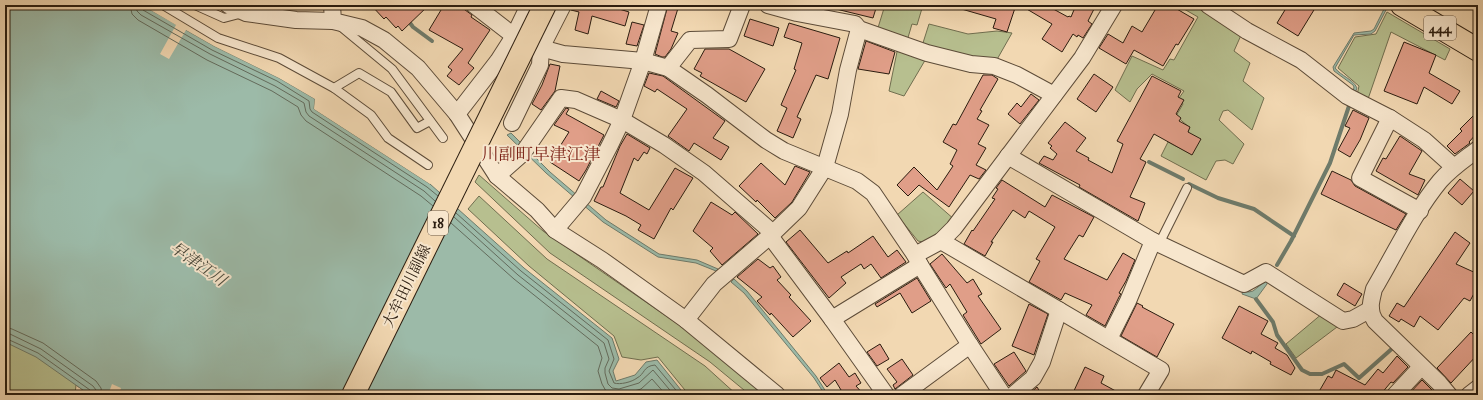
<svg xmlns="http://www.w3.org/2000/svg" width="1483" height="400" font-family="'IM FELL Double Pica','Noto Serif JP',serif">
<rect width="100%" height="100%" fill="#f2d8b2"/>
<filter id="stains"><feTurbulence type="fractalNoise" baseFrequency=".005" numOctaves="4"/><feColorMatrix values="0 0 0 0 .2 0 0 0 0 .09 0 0 0 0 .02 0 0 0 .5 -.17"/></filter>
<radialGradient id="worn" r=".72"><stop offset=".6" stop-color="#630" stop-opacity="0"/><stop offset="1" stop-color="#630" stop-opacity=".3"/></radialGradient>
<g fill="#b7bf8f" stroke="#706e4f">
<polygon points="885,5 923,5 917,25 912,24 907,41 877,31"/>
<polygon points="1177,5 1201,5 1242,33 1234,51 1250,63 1243,81 1264,98 1252,130 1228,110 1223,111 1219,120 1244,144 1233,164 1225,160 1216,161 1206,180 1161,156 1168,142 1191,154 1188,133 1189,127 1176,116 1183,104 1179,98 1184,91 1152,74 1137,89 1130,102 1115,90 1132,56 1163,70 1170,59 1174,60 1198,17"/>
<polygon points="1387,12 1450,49 1445,60 1391,32 1368,99 1357,95 1359,86 1338,68 1355,37 1376,34"/>
<polygon points="929,24 968,34 997,31 1012,33 995,63 922,46"/>
<polygon points="898,47 927,57 904,96 889,91"/>
<polygon points="479,175 543,231 685,329 765,395 750,395 710,362 550,253 475,182"/>
<polygon points="923,192 955,220 928,243 918,241 897,215"/>
<polygon points="479,196 547,259 705,366 737,395 689,395 658,357 641,360 622,357 614,336 529,266 468,209"/>
<polygon points="1323,313 1341,324 1296,358 1286,344"/>
<polygon points="5,327 90,395 76,385 75,395 5,395"/>
</g>
<g fill="#9cbaa8" stroke="#6e7b6b">
<polygon points="5,5 142,5 214,46 279,78 315,99 314,109 430,184 524,268 612,338 619,359 613,371 616,381 635,375 646,362 657,360 685,395 90,395 36,357 5,342"/>
<path d="M1384,9L1386,10L1375,31L1371,34L1354,35L1335,68C1341,76 1353,79 1357,88L1355,93L1353,92L1354,87L1353,85L1334,71L1333,67L1354,33L1371,31L1374,29Z"/>
<polygon points="511,133 550,172 606,220 659,254 697,260 718,269 716,271 696,263 658,257 603,222 546,173 507,135"/>
<polygon points="734,279 747,291 816,376 828,395 825,395 814,378 744,293 731,282"/>
<polygon points="1268,279 1267,284 1256,299 1242,294 1243,291 1249,292 1253,291"/>
</g>
<g fill="#f2d8b2">
<polygon points="142,5 146,5 215,45 280,76 316,97 316,108 431,183 430,184 314,109 315,99 279,78 214,46 186,30 169,59 160,54 176,25"/>
<polygon points="112,384 121,388 119,395 108,395"/>
</g>
<g fill="none" stroke-linecap="round" stroke-linejoin="round">
<g stroke="#636b5c" stroke-width="1">
<polyline points="130,5 132,14 138,20 207,60 272,91 298,107 301,115 306,121 421,196 433,206"/>
<polyline points="136,5 137,11 141,15 210,54 275,86 304,103 306,112 309,116 424,191 435,201"/>
<polyline points="141,5 143,10 212,50 277,81 309,101 310,109 312,112 427,187 438,196"/>
<path d="M456,213L521,271L608,340L614,359L609,371L614,383C620,385 632,382 637,378C645,374 643,366 655,365L680,395"/>
<polyline points="454,217 518,275 604,343 609,359 605,368 605,373 608,384 612,388 619,389 639,383 653,370 674,395"/>
<polyline points="451,223 514,279 598,346 602,358 598,371 602,384 606,391 613,395"/>
<polyline points="5,327 12,329 43,343 96,381 101,388 102,395"/>
<polyline points="5,333 10,334 41,349 93,386 96,390 96,395"/>
<polyline points="5,338 38,353 90,390 91,395"/>
<polyline points="621,395 641,389 652,379 666,395"/>
</g>
<g stroke="#6e7b6b" stroke-width="4">
<polyline points="407,19 413,27 432,41"/>
<polyline points="1149,162 1183,179"/>
<polyline points="1189,184 1218,198 1254,209 1294,236"/>
<polyline points="1277,265 1291,241 1330,163 1350,103"/>
<polyline points="1256,299 1273,322 1277,335 1302,370 1310,374 1322,374 1344,364 1359,378 1395,346"/>
</g>
</g>
<g fill="#e09e88" stroke="#2a1c0f">
<polygon points="371,5 429,5 402,31 398,26 396,28 386,17 384,19"/>
<polygon points="444,5 453,5 460,9 461,7 472,15 471,17 490,30 468,63 474,68 459,85 447,76 452,70 448,67 463,49 429,30"/>
<polygon points="572,5 606,5 629,12 625,26 592,16 588,34 575,30 579,12 571,10"/>
<polygon points="668,5 679,5 671,31 678,33 671,49 665,57 662,57 655,54"/>
<polygon points="837,5 877,5 873,18 836,9"/>
<polygon points="958,5 1016,5 1007,32 993,28 996,19 958,8"/>
<polygon points="1020,5 1046,5 1068,17 1069,16 1071,17 1076,5 1096,5 1088,21 1092,24 1083,38 1078,35 1077,37 1073,34 1062,52 1042,39 1052,24"/>
<polygon points="1158,5 1170,5 1194,19 1178,45 1176,44 1163,66 1134,50 1126,64 1099,48 1108,34 1123,43 1132,26 1142,32"/>
<polygon points="1288,5 1317,5 1298,36 1277,23"/>
<polygon points="750,19 779,28 773,46 744,36"/>
<polygon points="632,22 644,25 637,46 626,44"/>
<polygon points="789,23 840,38 828,79 816,75 797,117 801,119 793,138 777,131 787,108 781,105 796,70 794,69 802,43 784,37"/>
<polygon points="866,41 895,52 889,74 858,69"/>
<polygon points="1404,42 1436,55 1429,73 1460,91 1452,104 1424,87 1417,104 1384,91"/>
<polygon points="705,49 729,49 765,69 746,102 700,76 702,73 694,69"/>
<polygon points="550,64 560,66 555,91 541,110 532,104 542,85"/>
<polygon points="649,73 663,76 725,121 713,138 729,147 721,160 694,143 689,151 668,136 687,109 657,89 655,92 644,86"/>
<polygon points="1094,74 1113,87 1096,112 1077,99"/>
<polygon points="983,75 992,75 998,79 980,110 982,111 977,119 989,125 978,144 986,148 976,165 986,170 979,179 970,175 949,207 919,185 908,196 897,185 914,167 937,190 953,166 950,164 957,150 943,142 953,124 956,125"/>
<polygon points="1152,76 1181,91 1178,97 1184,100 1176,114 1181,118 1179,121 1190,127 1188,132 1201,139 1192,155 1154,134 1140,159 1146,162 1130,197 1145,203 1138,221 1079,187 1080,185 1039,163 1044,156 1053,160 1057,154 1050,148 1052,146 1048,143 1065,122 1086,138 1076,151 1089,158 1088,160 1112,173 1123,144 1117,141"/>
<polygon points="601,91 619,101 616,107 597,99"/>
<polygon points="1031,94 1039,100 1020,124 1008,114 1017,103 1021,107"/>
<polygon points="566,108 569,109 566,114 604,135 586,170 579,181 550,162 569,132 554,125"/>
<polygon points="1353,110 1369,118 1360,140 1350,157 1338,150 1350,128 1345,126"/>
<polygon points="1478,111 1478,132 1469,142 1470,143 1455,154 1447,146 1462,131 1460,129"/>
<polygon points="627,134 650,148 647,154 644,152 638,161 634,158 620,193 649,210 675,168 693,178 673,210 671,208 654,239 638,230 641,225 626,216 594,201 601,187 603,187 620,146"/>
<polygon points="1400,136 1422,151 1409,174 1425,180 1418,195 1376,171 1383,158 1386,159"/>
<polygon points="761,163 785,185 795,166 810,172 792,202 775,218 757,200 756,202 739,186"/>
<polygon points="1332,171 1351,180 1355,186 1406,214 1396,230 1321,194"/>
<polygon points="1460,179 1474,191 1462,205 1448,193"/>
<polygon points="1002,180 1045,207 1052,195 1094,217 1083,237 1079,235 1064,259 1107,280 1123,253 1135,260 1126,281 1119,293 1121,294 1119,297 1105,326 1086,315 1092,305 1065,293 1061,300 1029,282 1040,261 1036,259 1055,227 1029,211 1025,218 1013,210 991,242 993,242 985,256 964,244 972,230 973,231 995,199 992,198 998,189 996,188"/>
<polygon points="711,202 732,215 735,212 758,234 722,265 710,251 713,248 693,231"/>
<polygon points="800,230 828,263 847,251 848,253 873,236 888,257 897,250 906,262 881,278 871,264 864,269 861,264 841,277 846,283 829,298 786,242"/>
<polygon points="1455,232 1470,243 1456,264 1478,274 1478,286 1470,301 1464,298 1438,330 1420,316 1414,327 1401,319 1399,322 1389,316 1397,303 1404,307"/>
<polygon points="942,254 967,283 973,279 982,294 978,296 1001,329 981,344 963,315 967,312 950,284 946,288 930,264"/>
<polygon points="758,259 770,268 773,266 781,277 777,280 791,295 789,297 811,321 793,337 771,313 770,315 757,301 762,297 737,277"/>
<polygon points="917,278 931,301 912,313 900,293 877,307 875,304"/>
<polygon points="1344,283 1362,294 1355,306 1337,295"/>
<polygon points="1137,303 1143,306 1142,307 1174,324 1157,357 1121,336"/>
<polygon points="1029,304 1048,314 1034,355 1012,346"/>
<polygon points="1239,306 1268,321 1261,334 1278,343 1275,348 1287,355 1295,368 1291,375 1270,364 1271,362 1252,351 1251,354 1222,338"/>
<polygon points="1471,332 1478,339 1478,354 1451,383 1437,368"/>
<polygon points="880,344 889,359 877,366 867,352"/>
<polygon points="1014,352 1026,371 1009,386 994,364"/>
<polygon points="1397,356 1408,367 1393,383 1391,382 1381,394 1382,395 1317,395 1328,376 1332,378 1336,370 1365,385 1378,369 1383,373"/>
<polygon points="902,359 913,375 895,389 893,385 897,382 887,369"/>
<polygon points="839,363 849,377 855,373 861,383 856,386 864,395 844,395 835,380 827,387 820,378"/>
<polygon points="1085,367 1104,376 1101,383 1123,395 1072,395"/>
<polygon points="1422,380 1433,391 1430,395 1408,395"/>
<polygon points="1037,387 1042,395 1028,395"/>
</g>
<g fill="none" stroke-linecap="round" stroke-linejoin="round">
<g stroke="#5c4b38" stroke-width="10">
<g id="service">
<polyline points="163,5 218,38 279,58 334,88 371,115 388,138 428,165"/>
<polyline points="195,5 224,18 243,13"/>
<polyline points="340,26 392,69 443,138"/>
<polyline points="334,88 359,73 391,92 417,128 430,121"/>
<polyline points="1159,244 1187,188"/>
</g>
</g>
<g stroke="#5c4b38" stroke-width="18">
<g id="minor">
<polyline points="228,5 246,13 296,20 333,21"/>
<polyline points="332,5 333,21 362,28 384,40 418,68 457,114 497,176 537,210 555,230 602,260 686,320 777,395"/>
<polyline points="474,5 514,36 541,48 563,54 643,61 668,68 707,95 766,140 784,151 857,181 873,193 915,255 920,265 970,345 1003,395"/>
<polyline points="768,5 797,13 855,24 859,29 927,53 971,64 994,66 1017,75 1054,95"/>
<polyline points="1208,5 1247,31 1301,60 1347,96 1390,118 1424,140 1454,167"/>
<polyline points="668,68 690,40 729,39 742,5"/>
<polyline points="457,114 498,61 514,36 529,5"/>
<polyline points="1390,118 1360,178 1420,211"/>
<polyline points="512,123 540,65 541,48 563,5"/>
<polyline points="1008,156 1153,241 1128,301 1109,339"/>
<polyline points="497,176 523,153 561,98 576,100 622,120 664,145 704,173 773,233"/>
<polyline points="555,230 583,197 610,145 622,120 643,61 659,5"/>
<polyline points="770,236 832,319 886,395"/>
<polyline points="941,241 1161,370 1146,395"/>
<polyline points="1153,241 1244,284 1266,272 1343,321 1353,319 1371,309"/>
<polyline points="915,255 941,241 954,228 1082,58 1114,5"/>
<polyline points="832,319 920,265"/>
<polyline points="686,320 714,284 770,236 799,208 825,167 840,114 848,70 859,29"/>
<polyline points="902,395 970,345"/>
<polyline points="1013,395 1033,378 1042,362 1059,310"/>
<polyline points="1395,395 1421,367"/>
<path d="M1449,395L1439,383L1375,321C1368,309 1371,302 1374,289C1394,255 1415,211 1440,181C1451,168 1465,159 1478,149"/>
<polyline points="1469,395 1478,388"/>
</g>
</g>
<g stroke="#2a1c0f" stroke-width="24">
<polyline id="trunk" points="1402,5 1478,50"/>
</g>
<use href="#service" stroke="#f7e6cd" stroke-width="8"/>
<use href="#minor" stroke="#f7e6cd" stroke-width="16"/>
<use href="#trunk" stroke="#f2d8b2" stroke-width="22"/>
<g stroke="#2a1c0f" stroke-width="24" stroke-linecap="butt">
<polyline id="primary-bridge" points="353,395 545,5"/>
</g>
<use href="#primary-bridge" stroke="#f2d8b2" stroke-width="22"/>
</g>
<g text-anchor="middle" dominant-baseline="central" stroke-width="4" stroke-linejoin="round" paint-order="stroke">
<g fill="#f7e6cd" stroke="#685948" stroke-width="1">
<rect x="1424" y="16" width="32" height="24" rx="3"/>
<rect x="428" y="211" width="20" height="24" rx="3"/>
</g>
<g font-size="14" font-weight="bold" fill="#2a1c0f">
<text x="1440" y="28">444</text>
<text x="438" y="223">18</text>
</g>
<g font-size="15" fill="#2a1c0f" stroke="#f7e6cd">
<text transform="translate(407 286) rotate(-64)">大牟田川副線</text>
</g>
<g font-size="16" font-style="italic" fill="#4c4b3d" stroke="#f7e6cd">
<text transform="translate(198 264) rotate(35)">早津江川</text>
</g>
<g font-size="17" fill="#7a1f14" stroke="#f7e6cd">
<text x="541" y="154">川副町早津江津</text>
</g>
</g>
<rect width="1483" height="400" fill="none" stroke="#f2d8b2" stroke-width="20"/>
<rect x="6" y="6" width="1471" height="388" fill="none" stroke="#2a1c0f" stroke-width="2"/>
<rect x="10" y="10" width="1463" height="380" fill="none" stroke="#2a1c0f"/>
<rect width="100%" height="100%" filter="url(#stains)"/>
<rect width="100%" height="100%" fill="url(#worn)"/>
</svg>
